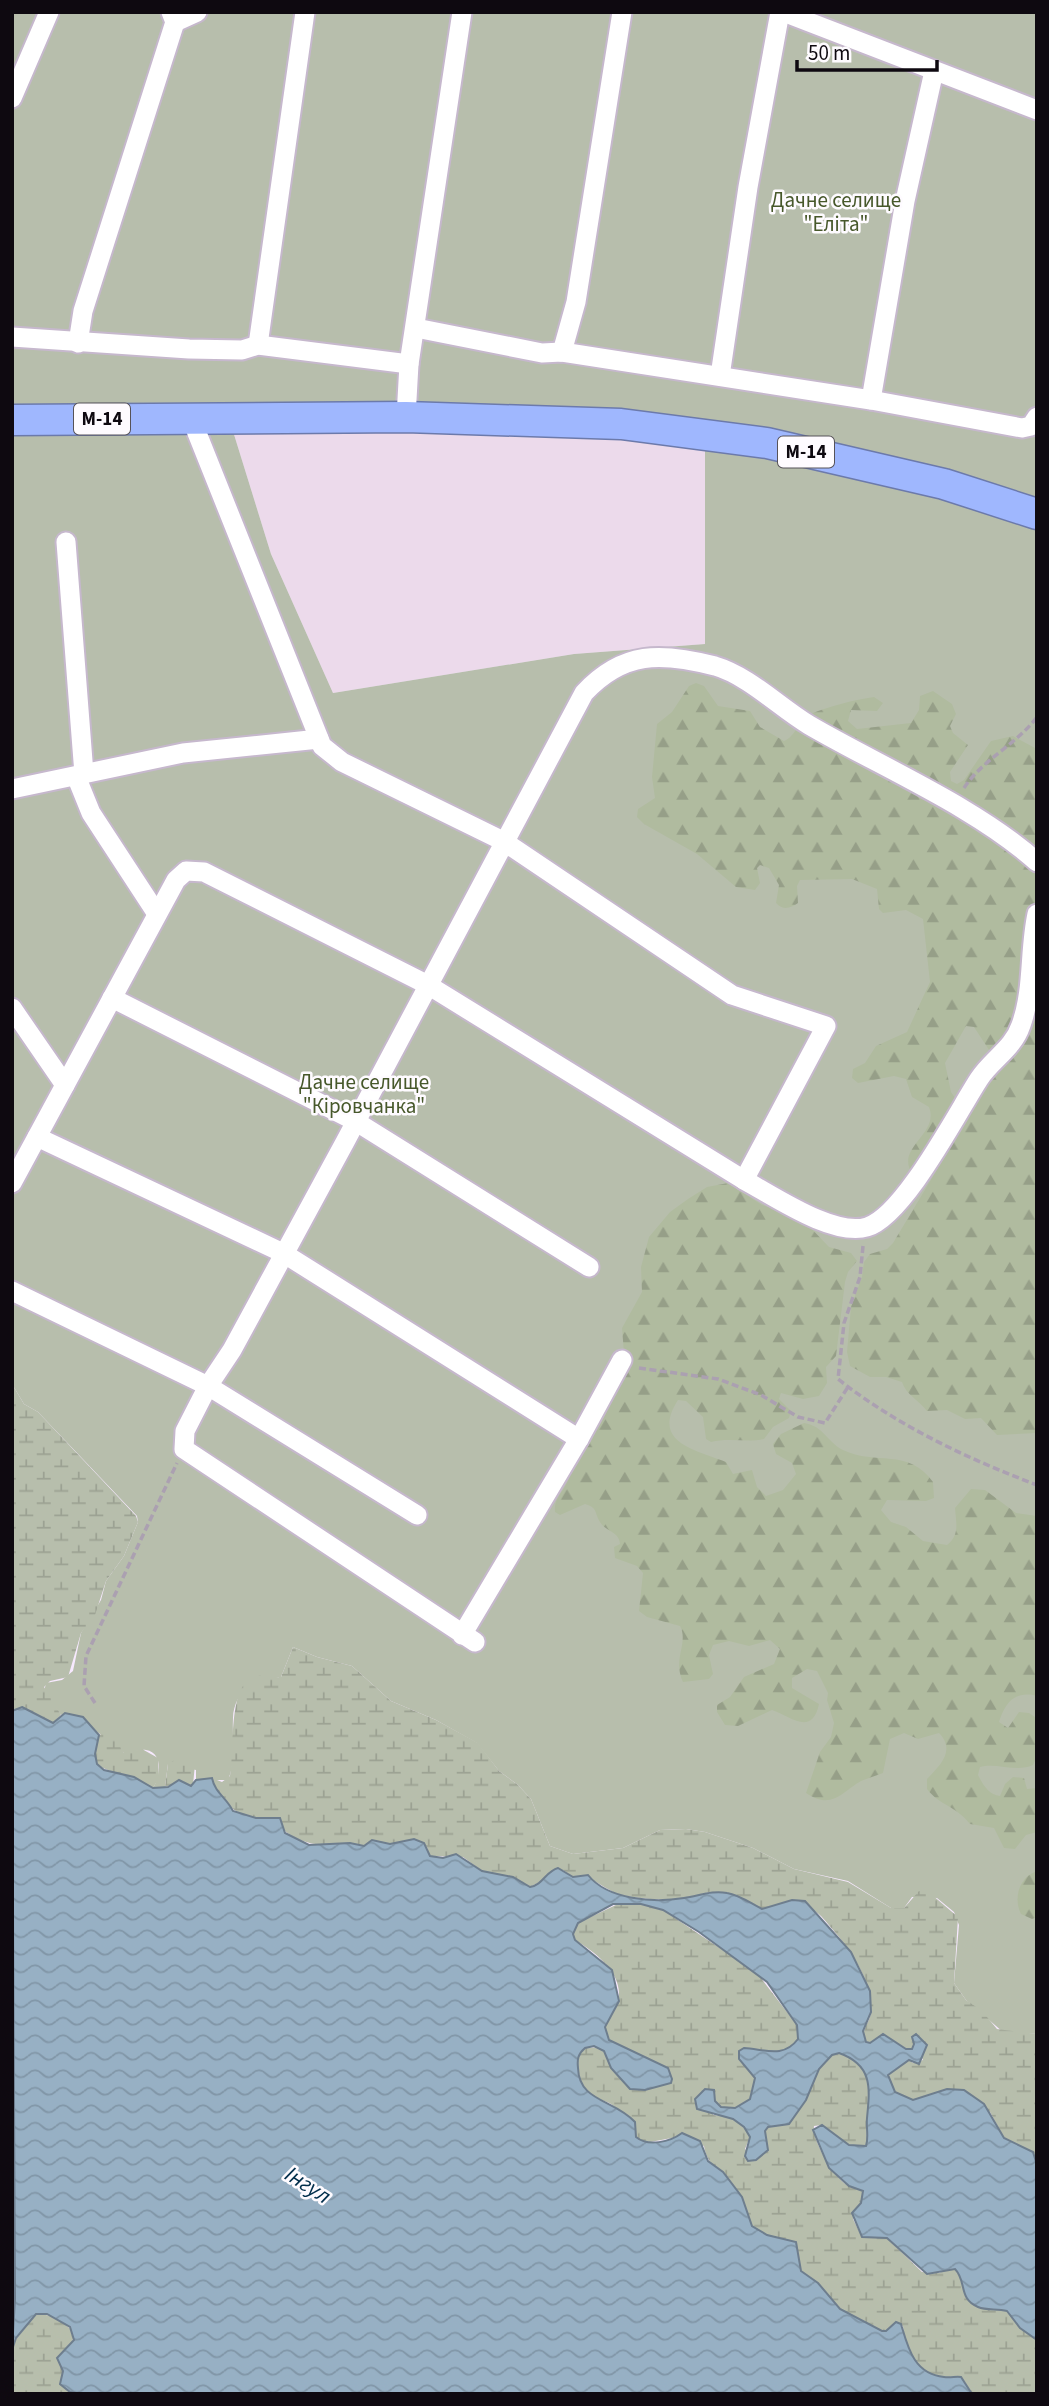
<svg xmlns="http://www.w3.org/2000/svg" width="1049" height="2406" font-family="'Source Sans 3',sans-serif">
<defs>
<pattern id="forest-firs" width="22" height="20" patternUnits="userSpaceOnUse" patternTransform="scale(1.75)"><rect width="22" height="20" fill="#b0bb9f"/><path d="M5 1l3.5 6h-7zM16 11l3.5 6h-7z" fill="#969f88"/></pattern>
<pattern id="wetland-marsh" width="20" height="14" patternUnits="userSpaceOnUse" patternTransform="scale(1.75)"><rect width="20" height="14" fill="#b7beac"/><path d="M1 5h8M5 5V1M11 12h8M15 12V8" fill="none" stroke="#9ca293"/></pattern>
<pattern id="water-waves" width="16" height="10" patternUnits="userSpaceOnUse" patternTransform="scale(1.75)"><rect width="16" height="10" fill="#97b0c4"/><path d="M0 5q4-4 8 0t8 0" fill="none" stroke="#8196a7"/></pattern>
</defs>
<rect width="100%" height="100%" fill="#f7e9fe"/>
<polygon fill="#ecdaeb" points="273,427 705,442 705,644 574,654 333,693 271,554 232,428"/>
<g fill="#b7beac">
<polygon points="12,12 1037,12 1037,502 770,434 12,411"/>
<path d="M232,428L271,554L333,693L574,654L705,644V442L765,451L1037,523V2034L1003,2032L966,2000L954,1983L959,1925L954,1912L937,1898L912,1897L904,1908H891L848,1881L794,1869L753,1848L705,1832L686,1829L660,1830L623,1848L573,1854L550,1846L531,1799L518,1785L499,1771L477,1743L436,1720L391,1701L352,1666L317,1657L293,1647L281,1677L247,1682C241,1694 233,1704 233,1718C232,1738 236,1762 228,1780H196V1770L168,1764L165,1787L153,1788C160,1777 164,1753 146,1750C138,1749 132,1754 124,1753C103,1736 89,1724 65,1713L61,1715L44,1692L46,1683L62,1680L73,1671L81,1633L101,1600L106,1581L124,1556L138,1522L137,1516L38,1412L24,1404L12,1384V431Z"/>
</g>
<g fill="url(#forest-firs)">
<path d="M696,683L704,686L718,706L750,711L760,727L784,741C796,736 799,720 811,714C829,706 854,700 874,697L883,703L877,711L851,710L848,721L857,729L911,723L919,710L920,696L933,691L952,704L956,714L950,726L953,733L968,745L950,772L951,781L957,784L964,780L991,741L1013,736L1037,749V1433L997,1435L981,1418L965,1419L947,1410L927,1411C919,1400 906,1395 902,1382L886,1377H870L850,1366L847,1352L851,1307L862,1277L864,1262L870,1254L887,1249L893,1243L956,1138L961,1123L981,1096L991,1053L974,1027L966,1026L945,1063L951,1092L959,1104L914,1176C892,1148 940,1135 929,1107L912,1097L906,1079L894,1076L858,1083L852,1078L853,1069L865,1063L876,1046L907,1032L930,982L923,919L906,910L883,913L879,909L877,889L852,879L800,880L797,886L798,903C791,908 783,911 776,903L779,885L769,868L760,865L757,868L760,883L755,890L736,887L697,854L644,824L637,817L638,809L655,798L652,777L657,724L672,712L689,686Z"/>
<path d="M728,1183L762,1205L789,1214L808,1225L829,1247L851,1253L857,1261L848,1272L845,1282L836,1356L826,1367L827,1383L819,1396L803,1399L781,1393L779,1399L791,1411L789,1418L773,1427L764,1439C746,1443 730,1437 711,1442L706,1439L703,1417L686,1401L678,1400C650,1443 697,1450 726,1462L733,1474L752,1470L757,1487L766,1496L783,1490L796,1474L792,1463L776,1454L773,1444L781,1434L804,1423C824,1426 827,1442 843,1450C876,1466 908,1447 933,1482L934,1498L926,1501L887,1500L881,1510L891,1522L906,1527L923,1541L947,1545C960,1535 956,1523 955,1508L971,1489L985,1490L1016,1513L1037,1516V1696C1015,1690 1005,1703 999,1722L1008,1728L1019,1712L1029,1713L1035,1717L1036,1758L1033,1765C1017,1773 996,1762 980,1767L978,1775C983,1785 989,1795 1000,1796L1005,1784L1013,1777L1024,1778L1027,1789L1037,1788V1832L1026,1835L1015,1849L1004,1848L994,1828L970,1824C954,1804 941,1807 927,1789V1779C940,1765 956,1751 939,1733L918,1739L904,1733L890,1739L883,1773C876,1776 868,1778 861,1781C843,1791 832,1811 806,1793L820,1752L831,1737L834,1723L827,1700L828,1693L817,1671L807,1669L792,1678V1688L819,1704C812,1738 789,1715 772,1710L738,1726L725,1725L717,1712V1705L730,1697L744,1677L774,1664L780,1649L770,1640L749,1646L729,1641L713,1645L709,1655L713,1674L709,1679L683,1682C672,1659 689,1643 680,1626L647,1617L639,1611L643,1573L637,1566L615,1558L614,1547L620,1544C619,1531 606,1532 600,1522C594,1512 598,1508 585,1504L560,1515L555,1512C553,1495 571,1487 570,1470L624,1353L622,1328L642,1292L641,1267L649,1237L670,1212L688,1199L707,1187Z"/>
<path d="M1037,1871V1917L1032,1919L1021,1914C1013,1898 1019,1877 1037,1871Z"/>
</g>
<g fill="url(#wetland-marsh)">
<polygon points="12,1384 24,1404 38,1412 136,1516 138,1522 124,1556 106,1581 95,1615 81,1633 68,1677 50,1681 44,1687 61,1715 53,1723 22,1707 12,1711"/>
<path d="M293,1647L317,1657L352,1666L391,1701L436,1720L478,1743L499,1771L518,1785L531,1799L550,1846L573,1854L623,1848L660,1830L686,1829L705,1832L753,1848L794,1869L848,1882L891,1908H904L919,1891L931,1894L958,1917L954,1983L966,2000L982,2011L997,2029L1037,2034V2165L1029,2150L1004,2138L990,2112L939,2092L913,2100L895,2092L887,2075L891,2069L909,2060L913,2063L923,2060L912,2038L914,2044L912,2049H907L882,2034L870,2043L866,2042C859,2029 871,2023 871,2011C872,1975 844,1942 821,1916C814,1909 800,1904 792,1900L761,1909C746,1902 729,1891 711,1892C702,1893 693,1897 684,1898C666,1901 643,1899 625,1896C605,1892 589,1871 573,1877L563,1870L530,1887L482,1871L463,1857L429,1856L427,1847L414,1839L390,1844L372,1840L364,1846C320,1843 304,1852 270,1818C242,1821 218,1804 212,1778L222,1782L230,1776C235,1754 227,1685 254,1677C263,1674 273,1678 281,1677Z"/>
<polygon points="102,1734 116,1740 124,1753 142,1749 158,1758 159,1778 153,1788 98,1766 95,1754 99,1735"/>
<polygon points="183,1755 195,1764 193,1785 188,1786 183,1781 165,1787 168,1764"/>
<path d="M620,1903L651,1905L663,1910L757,1973L797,2025L798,2039C783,2059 764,2049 744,2048L739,2051V2059L755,2078L750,2099L735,2108L721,2107L715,2101L714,2090L713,2115C728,2116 746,2120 750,2137L745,2149L756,2160L768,2150L765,2131L768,2127L792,2120L806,2100L819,2069L832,2055L839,2053C874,2066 870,2088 867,2118C866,2128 869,2137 866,2146L849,2145L822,2125L814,2126C812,2141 834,2177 847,2185C853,2188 858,2188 863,2191L864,2196L853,2219L862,2237L887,2238L922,2272L939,2273L949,2268L955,2269L962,2279V2287L1007,2311L1020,2328L1037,2340V2394H972C967,2388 966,2378 958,2377C953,2376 947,2378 941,2377C916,2372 905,2350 903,2326L893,2324L886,2331H882L840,2309L818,2283L801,2272L796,2242C781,2239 766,2237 754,2228C743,2219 748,2204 739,2193C727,2178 707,2167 704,2146L677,2137L645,2143L636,2137V2127C628,2119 620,2110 611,2104C605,2100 597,2100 591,2096C577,2085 571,2061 585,2048L601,2047L604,2051C609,2066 625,2092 643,2090C651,2089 656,2084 665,2084L661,2065L609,2040L604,2033C605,2022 612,2016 616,2007C629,1978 597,1953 575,1940L573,1934L578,1923Z"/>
<path d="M36,2314C50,2313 67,2322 74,2334L72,2344L57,2358L63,2371L60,2384L67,2390L81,2394H12L14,2342Z"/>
</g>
<path fill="url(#water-waves)" stroke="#6e7e8e" stroke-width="2" d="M22,1707L53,1723L65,1713L83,1717L99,1735L95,1754L97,1764L104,1770L134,1777L153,1788L168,1787L179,1780L191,1786L196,1780L212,1778C215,1793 226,1797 233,1811L256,1818H280L285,1833L309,1845L350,1843L364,1846L372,1840L390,1844L414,1839L424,1843L430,1856L443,1858L456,1854L482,1871L513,1877L530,1887C543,1885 546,1871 558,1868L573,1877L588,1875C608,1900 654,1903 684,1898C699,1896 712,1890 727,1893C740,1895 750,1903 762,1909L792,1900L805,1901L851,1952L870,1991L871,2012L863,2031L866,2042L870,2043L883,2034L906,2049H912L914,2044L912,2037L916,2034L927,2045L919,2064L909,2060L888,2075L895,2092L913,2100L947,2089L964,2090L984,2104L1004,2138L1033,2152L1037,2165V2340L1020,2328L1007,2311C997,2308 987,2311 978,2307C958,2299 967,2281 955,2269L927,2274L887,2238L862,2237L852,2213L861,2203L863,2191L849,2186L829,2168L813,2130L822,2125L849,2145L866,2146C869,2137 866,2128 867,2118C870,2088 873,2065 839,2053L832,2055L819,2069L806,2100L789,2124L768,2127L765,2131L768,2150L756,2160L748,2161L745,2156L750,2137L744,2127L733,2119L697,2109L695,2099L705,2089L714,2090L715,2101L721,2107L735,2108L750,2099L755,2078L739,2059V2051L744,2048C764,2049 783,2059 798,2039L797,2025L767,1982L699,1932L663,1910L641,1904H613L578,1923L573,1934L575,1940L612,1970L619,2001L605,2027L609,2040L668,2068L672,2079L671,2083L645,2090L630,2089L611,2068L604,2051L594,2046L585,2048C578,2054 577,2059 578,2068C579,2102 614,2099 635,2122L636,2137C648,2147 670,2142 682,2133L700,2141L708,2161L723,2172L742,2197L752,2226L767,2235L796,2242L801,2271L818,2283L840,2309L882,2331H886L896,2322L901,2324C908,2348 914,2374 944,2377C951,2378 956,2376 961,2377L972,2394H81L70,2392L60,2384L63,2371L57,2358L74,2340L70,2327L47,2314H36L16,2338L12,2350L15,2299L12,1711Z"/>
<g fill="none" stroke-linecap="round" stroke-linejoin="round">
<g stroke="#c6b8cd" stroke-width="23">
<g id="minor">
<polyline points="783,12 1037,110"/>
<polyline points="175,22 197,12"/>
<polyline points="12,98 49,12"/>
<polyline points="416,328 542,353 562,352 871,400 1022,428 1031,426 1037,417"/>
<polyline points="12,337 189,349 242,350 258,345 409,364"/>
<polyline points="78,343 83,311 175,22 171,12"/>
<polyline points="258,345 305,12"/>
<polyline points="562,352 576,302 622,12"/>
<polyline points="720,376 748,187 780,12"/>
<polyline points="871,400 905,201 934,71"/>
<polyline points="406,417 409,364 462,12"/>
<path d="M191,418L322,746L342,762L503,841L732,995L826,1026L744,1180C774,1196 833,1237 867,1227C904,1216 957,1113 979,1079C992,1059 1013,1049 1021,1025C1034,989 1029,951 1037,914"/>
<polyline points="66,542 84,774"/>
<polyline points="76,776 91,813 157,914"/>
<polyline points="12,789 183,753 319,739"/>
<polyline points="112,998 355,1121 589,1267"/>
<polyline points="12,1008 65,1085"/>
<polyline points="37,1137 283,1253 579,1439"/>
<polyline points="12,1183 176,880 186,871 204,872 428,985 744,1180"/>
<polyline points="12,1291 208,1386 417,1515"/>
<polyline points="462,1635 579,1439 622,1360"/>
<path d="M475,1642L184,1449L185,1431L208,1386L232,1350L345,1142L584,693C623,651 661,652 715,666C749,676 779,707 809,725C881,767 976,807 1037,862"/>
</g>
</g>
<g stroke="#6c7aab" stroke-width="33">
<polyline id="highway" points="12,420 406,417 621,424 767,443 944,484 1037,514"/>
</g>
<g stroke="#aba0b1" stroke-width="3.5" stroke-dasharray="7 3.5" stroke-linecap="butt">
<path d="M964,788C983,759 1016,745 1037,717"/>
<path d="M863,1246L860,1277L844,1323L838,1379C896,1425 968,1459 1037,1485"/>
<polyline points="639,1368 718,1379 761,1395 798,1417 825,1423 848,1387"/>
<polyline points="95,1703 84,1686 86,1656 177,1463"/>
</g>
<use href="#minor" stroke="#fff" stroke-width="19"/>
<use href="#highway" stroke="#9fb7fe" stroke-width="30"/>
</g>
<g text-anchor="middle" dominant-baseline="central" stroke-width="5" stroke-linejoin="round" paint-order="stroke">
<g fill="#fefbff" stroke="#565258" stroke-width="2">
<rect x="74" y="403.5" width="56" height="31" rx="5"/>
<rect x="778" y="436.5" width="56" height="31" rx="5"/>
</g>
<g font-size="19" font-weight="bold" fill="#0e0910">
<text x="102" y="419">М-14</text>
<text x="806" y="452">М-14</text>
</g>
<g font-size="21" fill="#47582b" stroke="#fefbff">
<text x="836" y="200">Дачне селище<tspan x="836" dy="24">"Еліта"</tspan></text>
<text x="364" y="1082">Дачне селище<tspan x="364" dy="24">"Кіровчанка"</tspan></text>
</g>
<g font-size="23" font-style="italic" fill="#012e4b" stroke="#fefbff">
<text transform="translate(308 2185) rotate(33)">Інгул</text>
</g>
</g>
<rect width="1049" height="2406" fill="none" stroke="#0e0910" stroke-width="28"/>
<path d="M797 60v10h140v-10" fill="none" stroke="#0e0910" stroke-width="3.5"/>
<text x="808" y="60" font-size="21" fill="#0e0910" stroke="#fefbff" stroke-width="5" paint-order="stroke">50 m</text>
</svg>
